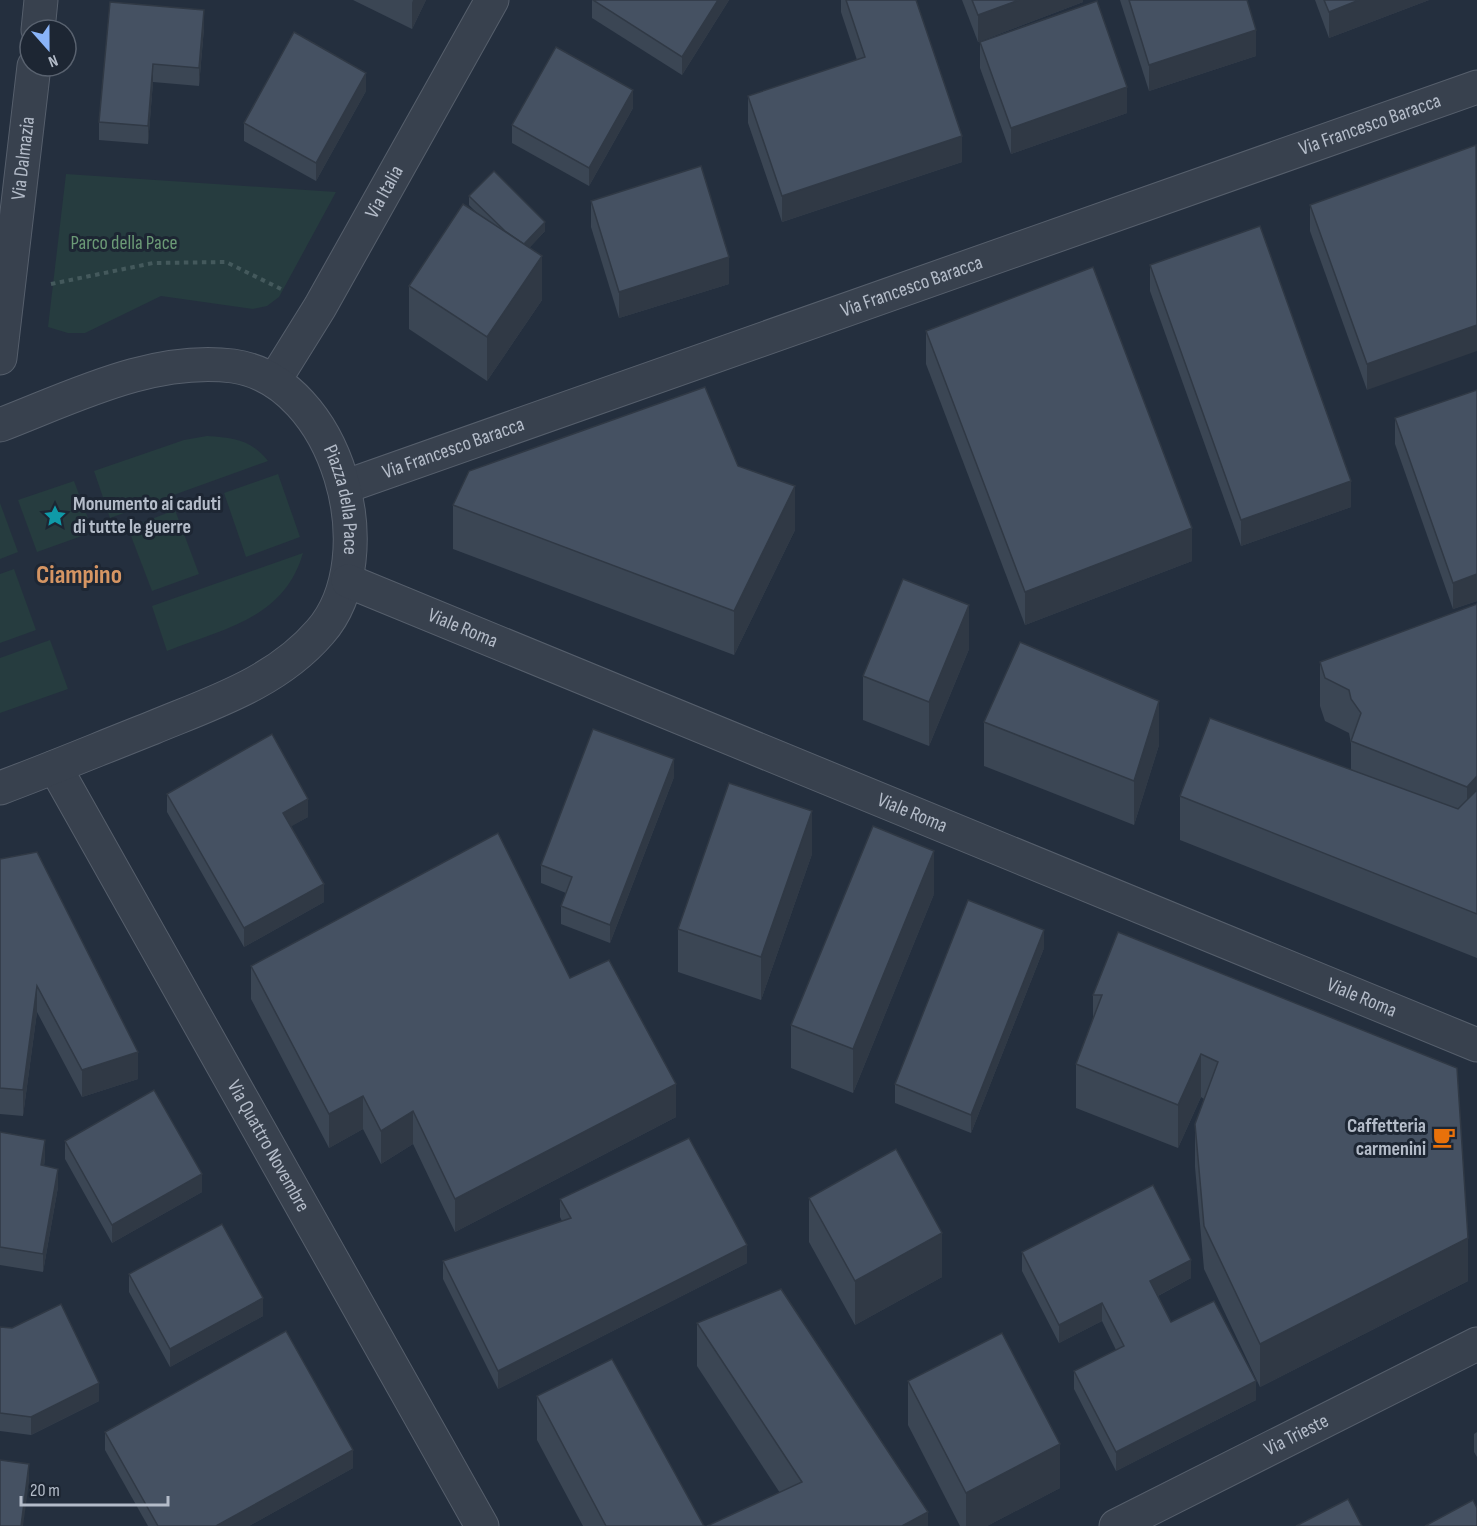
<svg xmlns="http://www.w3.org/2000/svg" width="1477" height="1526" font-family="'Sofia Sans Condensed',sans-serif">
<rect width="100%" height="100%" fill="#242f3e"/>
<g fill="#263c3f">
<polygon points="66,174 336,192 279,297 267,306 253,309 161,296 85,333 68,333 48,327"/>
<path d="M207,436C234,438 250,439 268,461L110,518L94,471L184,440Z"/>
<polygon points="278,474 300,537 246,557 224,493"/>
<polygon points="74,481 93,532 37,552 18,500"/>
<polygon points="0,503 18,552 0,559"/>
<polygon points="175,510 199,574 152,591 128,528"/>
<path d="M303,553C284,619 223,629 167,651L152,606Z"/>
<polygon points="14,569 36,630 0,643 0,574"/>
<polygon points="50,640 68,689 0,713 0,658"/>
</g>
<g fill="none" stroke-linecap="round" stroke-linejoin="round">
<g stroke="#565f6c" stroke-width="35">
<g id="minor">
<polyline points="38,30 41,0"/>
<path id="s1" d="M0,358L34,66"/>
<path id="s2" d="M274,381L320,307L492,0"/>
<path id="s3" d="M344,487L1477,87"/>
<path id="s4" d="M55,767L482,1526"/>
<path id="s5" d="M1116,1526L1477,1344"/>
</g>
</g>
<g stroke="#565f6c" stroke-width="35">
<g id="tertiary">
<path id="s6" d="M0,425C73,397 152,356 233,366C338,381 386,557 320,632C276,683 212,703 152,728C101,748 51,769 0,788"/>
<path id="s7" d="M348,581L1477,1045"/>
</g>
</g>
<polyline stroke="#44595c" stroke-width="4" stroke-dasharray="4.5 4.5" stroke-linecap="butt" points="51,284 153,263 226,262 281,289"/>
<use href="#minor" stroke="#38414e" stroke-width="33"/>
<use href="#tertiary" stroke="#38414e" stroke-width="33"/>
</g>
<g fill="#3b4654">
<polygon points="353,0 426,0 412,29"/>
<polygon points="592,0 729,0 682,75 592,18"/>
<polygon points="841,0 916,0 962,162 782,222 748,123 748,96 857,60 841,12"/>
<polygon points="962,0 1083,0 1083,2 978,42"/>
<polygon points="1120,0 1247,0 1256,56 1149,91"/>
<polygon points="1315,0 1429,0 1329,38"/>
<polygon points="110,2 204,28 199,86 153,82 148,144 99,140 99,122"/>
<polygon points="980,42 1127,113 1011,154 980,68"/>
<polygon points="366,91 316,181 244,141 244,123"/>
<polygon points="633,108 589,186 512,143 512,125"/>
<polygon points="1476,145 1367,390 1310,231 1310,205"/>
<polygon points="469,196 545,231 529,248 542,300 487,381 409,329 409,286 478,214 469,205"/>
<polygon points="591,201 729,284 619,318 591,227"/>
<polygon points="1150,265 1351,507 1241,546 1150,291"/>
<polygon points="926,331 1192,561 1025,625 926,364"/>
<polygon points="1477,390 1477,601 1453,609 1395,444 1395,418"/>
<polygon points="738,466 795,530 734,655 453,549 453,505"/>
<polygon points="1477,604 1477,958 1180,840 1180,796 1351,770 1351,744 1349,733 1325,721 1320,706 1320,662"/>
<polygon points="969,649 929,746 863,720 863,676"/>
<polygon points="984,722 1159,745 1134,825 984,766"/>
<polygon points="674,777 610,943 561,924 561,906 566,893 541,883 541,865"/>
<polygon points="167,794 308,817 291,826 324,902 244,947 167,812"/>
<polygon points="812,854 761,1000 678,972 678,929"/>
<polygon points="0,859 138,1079 82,1097 37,1012 23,1116 0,1114"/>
<polygon points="934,894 853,1093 791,1068 791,1025"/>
<polygon points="1118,932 1468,1281 1260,1387 1204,1269 1195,1167 1195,1124 1204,1099 1201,1097 1178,1148 1076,1108 1076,1064 1093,1019 1093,995"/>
<polygon points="1044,948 971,1133 895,1103 895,1084"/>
<polygon points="251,966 570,978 676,1117 455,1232 413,1144 381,1164 363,1129 329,1148 251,999"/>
<polygon points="0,1132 45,1158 44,1166 58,1187 43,1272 0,1265"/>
<polygon points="65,1141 202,1192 112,1243 65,1159"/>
<polygon points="809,1198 942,1277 855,1325 809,1242"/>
<polygon points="560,1199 747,1263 498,1389 443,1279 443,1261 562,1221 560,1217"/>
<polygon points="1022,1252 1191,1278 1158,1296 1171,1322 1256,1400 1116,1471 1074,1389 1074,1371 1116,1350 1102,1321 1059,1343 1022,1271"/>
<polygon points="129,1274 263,1316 170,1367 129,1292"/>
<polygon points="697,1323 928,1526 780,1493 697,1366"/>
<polygon points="0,1327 12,1328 99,1401 31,1435 0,1431"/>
<polygon points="908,1381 1060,1488 987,1526 960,1526 908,1425"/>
<polygon points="537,1396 704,1526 583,1526 537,1440"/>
<polygon points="105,1432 353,1468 249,1526 148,1526 105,1450"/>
<polygon points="1477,1432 1477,1457 1474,1452 1474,1434"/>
</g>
<g fill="#303945">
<polygon points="413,0 426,0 412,29 412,3"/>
<polygon points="718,0 729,0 682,75 682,57"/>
<polygon points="1019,0 1083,0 1083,2 978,42 978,15"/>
<polygon points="1359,0 1429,0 1329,38 1329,12"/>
<polygon points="204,10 204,28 199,86 199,68"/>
<polygon points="1256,30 1256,56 1149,91 1149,65"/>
<polygon points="153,64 153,82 148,144 148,126"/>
<polygon points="366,73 366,91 316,181 316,163"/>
<polygon points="1127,87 1127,113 1011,154 1011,128"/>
<polygon points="633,90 633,108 589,186 589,168"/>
<polygon points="962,136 962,162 782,222 782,196"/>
<polygon points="545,222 545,231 521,257 521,247"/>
<polygon points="542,256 542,300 487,381 487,337"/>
<polygon points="729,257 729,284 619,318 619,292"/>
<polygon points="1477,325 1477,351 1367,390 1367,364"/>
<polygon points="1351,481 1351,507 1241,546 1241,520"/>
<polygon points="795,486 795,530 734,655 734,611"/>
<polygon points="1192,528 1192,561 1025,625 1025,592"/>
<polygon points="1477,574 1477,601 1453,609 1453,583"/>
<polygon points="969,605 969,649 929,746 929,702"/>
<polygon points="1159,701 1159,745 1134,825 1134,781"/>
<polygon points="674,759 674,777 610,943 610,925"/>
<polygon points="1477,776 1477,820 1467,830 1467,787"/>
<polygon points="308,799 308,817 283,831 283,813"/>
<polygon points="812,811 812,854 761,1000 761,957"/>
<polygon points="934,851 934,894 853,1093 853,1049"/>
<polygon points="324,884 324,902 244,947 244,928"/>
<polygon points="1044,930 1044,948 971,1133 971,1115"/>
<polygon points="37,986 37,1012 23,1116 23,1090"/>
<polygon points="138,1052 138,1079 82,1097 82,1070"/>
<polygon points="1201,1054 1201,1097 1178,1148 1178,1105"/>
<polygon points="676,1084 676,1117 455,1232 455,1199"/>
<polygon points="363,1096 363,1129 329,1148 329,1114"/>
<polygon points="413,1111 413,1144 381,1164 381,1131"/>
<polygon points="45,1140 45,1158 41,1184 41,1165"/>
<polygon points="58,1169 58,1187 43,1272 43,1254"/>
<polygon points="202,1174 202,1192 112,1243 112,1225"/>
<polygon points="942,1233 942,1277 855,1325 855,1281"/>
<polygon points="1468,1238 1468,1281 1260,1387 1260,1344"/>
<polygon points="747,1245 747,1263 498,1389 498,1371"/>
<polygon points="1191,1260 1191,1278 1150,1300 1150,1281"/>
<polygon points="263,1298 263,1316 170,1367 170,1349"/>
<polygon points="1102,1303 1102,1321 1059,1343 1059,1325"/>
<polygon points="1256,1381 1256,1400 1116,1471 1116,1452"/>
<polygon points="99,1383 99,1401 31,1435 31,1417"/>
<polygon points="1060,1444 1060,1488 987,1526 966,1526 966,1493"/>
<polygon points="353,1450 353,1468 249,1526 216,1526"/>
<polygon points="29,1464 29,1482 23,1526 21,1526"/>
<polygon points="928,1512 928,1526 902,1526"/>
</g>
<g fill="#455162" stroke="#303945" stroke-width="1.5">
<polygon points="593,0 718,0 682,57"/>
<polygon points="846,0 916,0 962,136 782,196 748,96 865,57"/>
<polygon points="972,0 1019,0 978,15"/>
<polygon points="1129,0 1247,0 1256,30 1149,65"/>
<polygon points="1324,0 1359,0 1329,12"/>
<polygon points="1097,1 1127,87 1011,128 980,42"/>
<polygon points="110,2 204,10 199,68 153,64 148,126 99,122"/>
<polygon points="294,32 366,73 316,163 244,123"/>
<polygon points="556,47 633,90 589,168 512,125"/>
<polygon points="1476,145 1477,325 1367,364 1310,205"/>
<polygon points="701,166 729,257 619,292 591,201"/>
<polygon points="494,171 545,222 524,244 505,231 469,196"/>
<polygon points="463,204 542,256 487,337 409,286"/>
<polygon points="1260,226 1351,481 1241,520 1150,265"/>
<polygon points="1093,267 1192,528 1025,592 926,331"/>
<polygon points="705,387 738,466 795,486 734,611 453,505 469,471"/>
<polygon points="1477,390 1477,574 1453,583 1395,418"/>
<polygon points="903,579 969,605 929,702 863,676"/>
<polygon points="1477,604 1477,776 1467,787 1351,741 1361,713 1351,699 1349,690 1325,678 1320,662"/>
<polygon points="1020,642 1159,701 1134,781 984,722"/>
<polygon points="1210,718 1458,809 1477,790 1477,914 1180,796"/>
<polygon points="593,729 674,759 610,925 561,906 572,877 541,865"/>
<polygon points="272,734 308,799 283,813 324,884 244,928 167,794"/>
<polygon points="729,783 812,811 761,957 678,929"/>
<polygon points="873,826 934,851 853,1049 791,1025"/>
<polygon points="498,833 570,978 609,960 676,1084 455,1199 413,1111 381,1131 363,1096 329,1114 251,966"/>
<polygon points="37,852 138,1052 82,1070 37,986 23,1090 0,1088 0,859"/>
<polygon points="968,900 1044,930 971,1115 895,1084"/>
<polygon points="1118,932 1457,1068 1468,1238 1260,1344 1204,1226 1195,1124 1218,1062 1201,1054 1178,1105 1076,1064 1102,995 1093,995"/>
<polygon points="154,1090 202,1174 112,1225 65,1141"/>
<polygon points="0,1132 45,1140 41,1165 58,1169 43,1254 0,1247"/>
<polygon points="689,1138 747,1245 498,1371 443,1261 571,1218 560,1199"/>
<polygon points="896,1149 942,1233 855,1281 809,1198"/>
<polygon points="1153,1185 1191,1260 1150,1281 1171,1322 1214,1301 1256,1381 1116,1452 1074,1371 1124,1346 1102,1303 1059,1325 1022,1252"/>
<polygon points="222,1224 263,1298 170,1349 129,1274"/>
<polygon points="781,1289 928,1512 902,1526 707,1526 802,1482 697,1323"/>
<polygon points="61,1304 99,1383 31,1417 0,1413 0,1327 12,1328"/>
<polygon points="286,1331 353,1450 216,1526 158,1526 105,1432"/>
<polygon points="1002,1333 1060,1444 966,1493 908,1381"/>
<polygon points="612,1359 704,1526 606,1526 537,1396"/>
<polygon points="0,1460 29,1464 21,1526 0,1526"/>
<polygon points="1348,1499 1362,1526 1296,1526"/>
<polygon points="1473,1500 1477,1508 1477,1526 1425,1526"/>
</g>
<defs>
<g id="sight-bare" transform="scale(1.8)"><path d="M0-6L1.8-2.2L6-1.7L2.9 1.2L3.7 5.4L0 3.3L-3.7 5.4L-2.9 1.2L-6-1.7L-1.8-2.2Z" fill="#0f9aa8" stroke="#1d2633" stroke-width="2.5" paint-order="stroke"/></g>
<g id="cafe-bare" transform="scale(1.8)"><path d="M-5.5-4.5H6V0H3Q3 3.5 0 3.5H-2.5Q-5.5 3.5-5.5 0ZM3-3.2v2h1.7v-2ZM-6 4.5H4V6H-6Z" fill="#e8710a" stroke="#1d2633" stroke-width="2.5" paint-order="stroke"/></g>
</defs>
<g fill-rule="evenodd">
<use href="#sight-bare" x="55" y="516"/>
<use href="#cafe-bare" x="1444" y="1137"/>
</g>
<g text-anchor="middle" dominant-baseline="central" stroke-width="6" stroke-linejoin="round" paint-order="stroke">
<g font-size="20" fill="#b4bcc9" stroke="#1d2633">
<text stroke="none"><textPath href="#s3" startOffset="1088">Via Francesco Baracca</textPath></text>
<text stroke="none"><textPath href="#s1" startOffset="201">Via Dalmazia</textPath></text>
<text stroke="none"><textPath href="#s2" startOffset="219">Via Italia</textPath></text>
<text stroke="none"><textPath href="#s3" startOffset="602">Via Francesco Baracca</textPath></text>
<text stroke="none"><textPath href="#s3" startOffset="116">Via Francesco Baracca</textPath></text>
<text stroke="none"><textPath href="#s6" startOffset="429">Piazza della Pace</textPath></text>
<text stroke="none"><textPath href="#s7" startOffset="124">Viale Roma</textPath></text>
<text stroke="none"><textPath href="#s7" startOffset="610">Viale Roma</textPath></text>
<text stroke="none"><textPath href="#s7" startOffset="1096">Viale Roma</textPath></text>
<text stroke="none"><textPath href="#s4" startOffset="435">Via Quattro Novembre</textPath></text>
<text stroke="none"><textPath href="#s5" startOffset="202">Via Trieste</textPath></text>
</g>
<g font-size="20" fill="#6b9a76" stroke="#1d2633">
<text x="124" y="243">Parco della Pace</text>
</g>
<g font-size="20" font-weight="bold" fill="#b4bcc9" stroke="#1d2633" text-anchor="start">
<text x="73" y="504">Monumento ai caduti<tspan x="73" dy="23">di tutte le guerre</tspan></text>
<text x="1426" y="1126" text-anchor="end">Caffetteria<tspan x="1426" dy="23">carmenini</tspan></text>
</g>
<g font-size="26" font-weight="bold" fill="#d59563" stroke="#1d2633">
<text x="79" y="575">Ciampino</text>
</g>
</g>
<g transform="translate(48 48) rotate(159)"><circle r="28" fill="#1d2633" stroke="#59626f" stroke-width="1.5"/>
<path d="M0-4.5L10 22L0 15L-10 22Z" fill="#8ab4f8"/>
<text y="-9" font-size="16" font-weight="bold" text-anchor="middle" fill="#b4bcc9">N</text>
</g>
<path d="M21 1496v9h147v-9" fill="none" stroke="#b4bcc9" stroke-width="3"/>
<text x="30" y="1496" font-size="18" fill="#b4bcc9" stroke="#1d2633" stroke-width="4.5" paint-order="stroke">20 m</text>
</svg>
